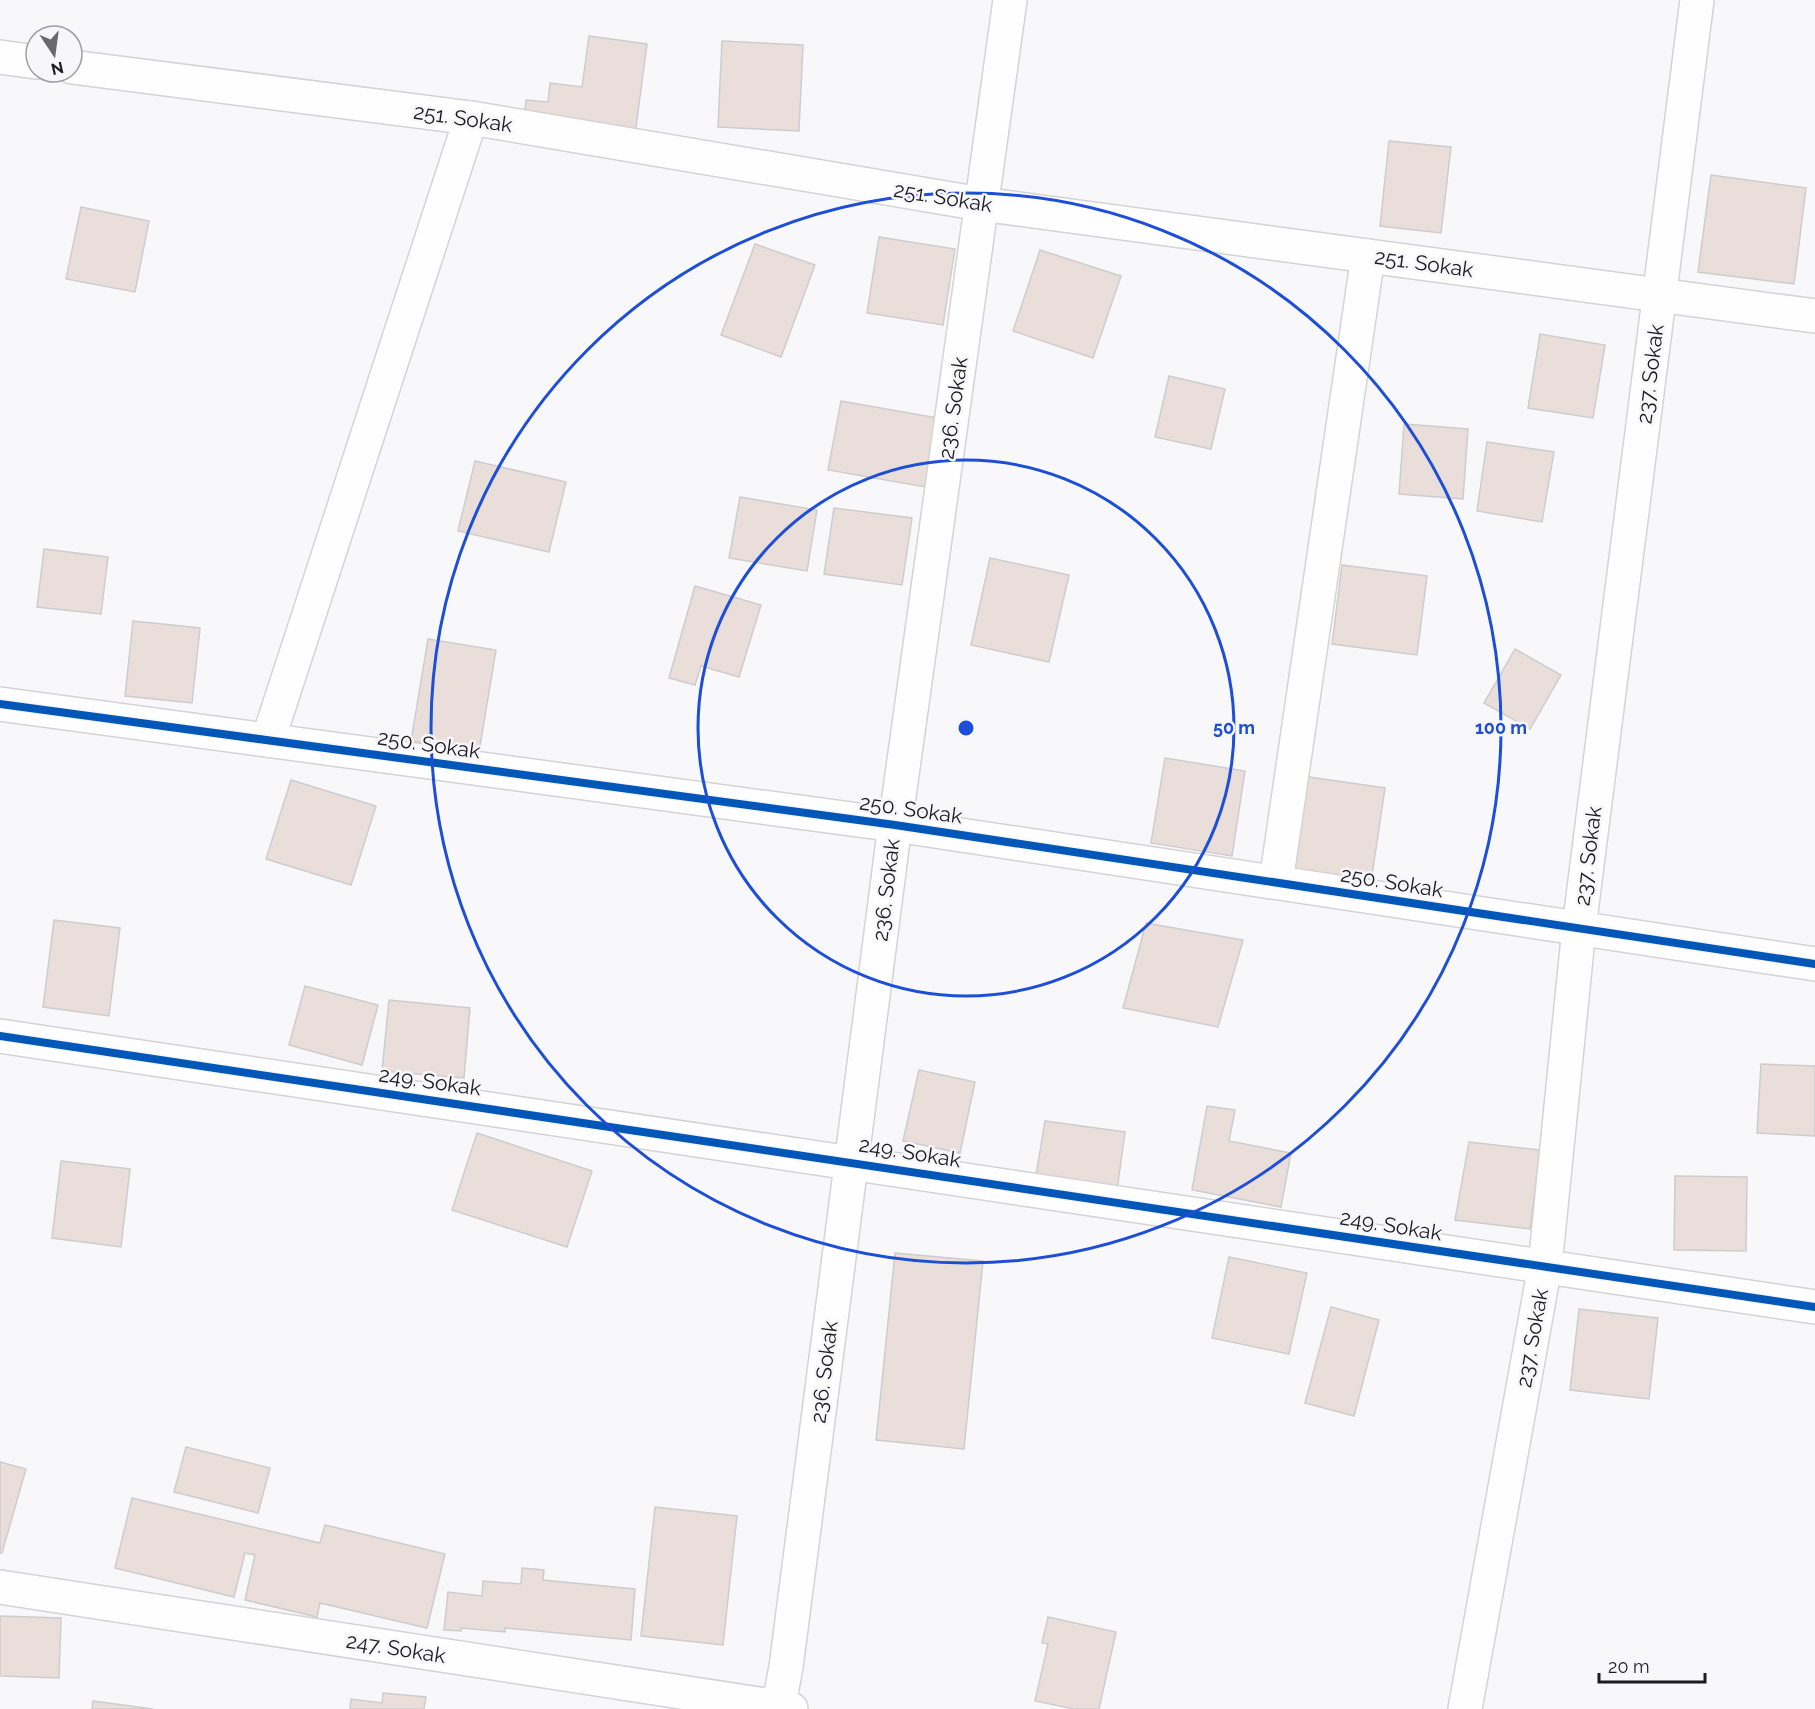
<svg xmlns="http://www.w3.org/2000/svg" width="1815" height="1709" font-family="Raleway,sans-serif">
<rect width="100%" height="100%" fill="#f8f7f9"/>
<g fill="#e9deda" stroke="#cecdce" stroke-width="1.5">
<polygon points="589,36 647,44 635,135 524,120 526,100 548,102 550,83 582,87"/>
<polygon points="722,41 803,45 799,131 718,127"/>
<polygon points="1389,141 1451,147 1441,233 1380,226"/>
<polygon points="1711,175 1806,188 1794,284 1698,272"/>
<polygon points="81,207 149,221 135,292 66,279"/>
<polygon points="879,237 955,249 943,325 867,313"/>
<polygon points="755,244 815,265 781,357 721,335"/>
<polygon points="1040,250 1121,276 1093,358 1013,331"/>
<polygon points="1540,334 1605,345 1593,418 1528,408"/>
<polygon points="1169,376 1225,389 1211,449 1155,437"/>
<polygon points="841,401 938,418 925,487 828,470"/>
<polygon points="1404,424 1468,429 1463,499 1399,494"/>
<polygon points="1487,442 1554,452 1542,522 1477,511"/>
<polygon points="475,461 566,482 549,552 458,531"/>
<polygon points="740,497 817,510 807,571 729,558"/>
<polygon points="834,508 912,518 902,585 824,574"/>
<polygon points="44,549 108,557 101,614 37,607"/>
<polygon points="990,558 1069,575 1049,662 971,645"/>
<polygon points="1342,565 1427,576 1417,655 1332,644"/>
<polygon points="695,586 761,605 739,677 701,666 695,685 669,678"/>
<polygon points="133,621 200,628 192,703 125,696"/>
<polygon points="428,639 496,650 479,752 411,741"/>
<polygon points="1515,649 1561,675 1530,729 1484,703"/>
<polygon points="1165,758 1245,771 1232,856 1151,843"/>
<polygon points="1302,776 1385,788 1371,882 1287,871"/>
<polygon points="291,780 376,806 351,885 266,859"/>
<polygon points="54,920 120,928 109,1016 43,1007"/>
<polygon points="1146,923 1243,940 1218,1027 1123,1008"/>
<polygon points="305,986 378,1005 362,1065 289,1045"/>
<polygon points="389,1000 470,1008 464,1078 382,1071"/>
<polygon points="1761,1064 1815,1066 1815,1136 1757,1133"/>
<polygon points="919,1070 975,1082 960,1153 903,1141"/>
<polygon points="1207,1106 1235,1110 1229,1141 1291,1153 1281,1207 1192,1190"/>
<polygon points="1045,1121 1125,1132 1117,1190 1036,1175"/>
<polygon points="477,1133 592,1171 567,1247 452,1210"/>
<polygon points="1469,1142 1540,1150 1530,1229 1455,1220"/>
<polygon points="61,1161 130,1169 121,1247 52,1238"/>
<polygon points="1675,1176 1747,1177 1746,1251 1674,1250"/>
<polygon points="895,1253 983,1261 964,1449 876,1440"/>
<polygon points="1229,1257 1307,1273 1289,1354 1212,1338"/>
<polygon points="1331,1307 1379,1320 1354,1416 1305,1403"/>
<polygon points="1579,1309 1658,1318 1649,1399 1570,1390"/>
<polygon points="186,1447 270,1468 258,1513 174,1492"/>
<polygon points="0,1462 26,1469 2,1553 0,1553"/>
<polygon points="132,1498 320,1543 325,1525 445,1554 427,1628 320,1603 317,1617 245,1600 255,1555 245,1553 234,1597 115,1568"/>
<polygon points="655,1507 737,1516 723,1645 641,1636"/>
<polygon points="522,1568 544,1570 543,1580 635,1589 631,1640 505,1628 505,1632 461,1628 461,1631 444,1630 448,1592 482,1596 483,1581 521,1584"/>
<polygon points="0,1616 61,1618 59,1678 0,1676"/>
<polygon points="1048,1617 1116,1632 1099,1709 1074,1709 1035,1701 1048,1644 1042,1643"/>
<polygon points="383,1693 426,1697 424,1709 350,1709 351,1699 382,1703"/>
<polygon points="93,1701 153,1709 92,1709"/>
</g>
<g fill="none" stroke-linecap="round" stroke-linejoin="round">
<g stroke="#d4d3d5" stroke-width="36">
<g id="minor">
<polyline points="0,57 36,62"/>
<polyline points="72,67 471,118 981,204 1815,316"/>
<polyline points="0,704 895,825 1815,964"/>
<polyline points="268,740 471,118"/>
<polyline points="1276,882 1368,256"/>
<polyline points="0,1036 1815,1307"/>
<polyline points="0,1587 791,1709"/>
<polyline points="778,1709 786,1667 895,825 1010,0"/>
<polyline points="1465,1709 1545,1266 1579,928 1697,0"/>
</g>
</g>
<use href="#minor" stroke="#fefefe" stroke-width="33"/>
<g stroke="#f7f6fa" stroke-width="11">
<g id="cycleway">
<polyline points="0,704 895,825 1815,964"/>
<polyline points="0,1036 1815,1307"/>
</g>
</g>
<use href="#cycleway" stroke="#0057b8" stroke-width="8"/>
</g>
<g fill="none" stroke="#1d4ed8" stroke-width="3">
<circle cx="966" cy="728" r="268"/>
<circle cx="966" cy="728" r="535"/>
</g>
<g text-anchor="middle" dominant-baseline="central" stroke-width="5" stroke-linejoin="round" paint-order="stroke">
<g font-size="21" fill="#1c1b1d" stroke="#f7f6fa">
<text transform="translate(463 118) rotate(8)">251. Sokak</text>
<text transform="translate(943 197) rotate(9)">251. Sokak</text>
<text transform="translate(1424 263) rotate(8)">251. Sokak</text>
<text transform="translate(1650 374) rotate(-83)">237. Sokak</text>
<text transform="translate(953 408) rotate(-82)">236. Sokak</text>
<text transform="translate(429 744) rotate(8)">250. Sokak</text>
<text transform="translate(911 809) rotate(8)">250. Sokak</text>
<text transform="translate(1588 856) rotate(-83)">237. Sokak</text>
<text transform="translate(1392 882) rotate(9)">250. Sokak</text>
<text transform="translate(886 890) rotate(-83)">236. Sokak</text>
<text transform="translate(430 1081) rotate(8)">249. Sokak</text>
<text transform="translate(910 1152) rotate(9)">249. Sokak</text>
<text transform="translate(1391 1225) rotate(9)">249. Sokak</text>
<text transform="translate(1532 1338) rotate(-80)">237. Sokak</text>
<text transform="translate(824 1372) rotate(-83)">236. Sokak</text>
<text transform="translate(396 1648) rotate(9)">247. Sokak</text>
</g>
</g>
<circle cx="966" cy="728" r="9" fill="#1d4ed8" stroke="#f7f6fa" stroke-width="3"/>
<g font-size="18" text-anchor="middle" font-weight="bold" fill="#1d4ed8" stroke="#f7f6fa" stroke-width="5" stroke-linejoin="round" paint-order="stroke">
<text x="1234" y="734">50 m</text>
<text x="1501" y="734">100 m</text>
</g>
<g transform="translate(54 54) rotate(167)"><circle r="28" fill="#f7f6fa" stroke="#9f9ea2" stroke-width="1.5"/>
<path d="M0-4.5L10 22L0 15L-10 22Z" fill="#69686a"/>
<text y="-9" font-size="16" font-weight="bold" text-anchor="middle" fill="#1c1b1d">N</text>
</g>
<path d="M1599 1673v9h106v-9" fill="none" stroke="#1c1b1d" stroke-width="3"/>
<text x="1608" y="1673" font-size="18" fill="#1c1b1d" stroke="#f7f6fa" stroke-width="4.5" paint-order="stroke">20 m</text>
</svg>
